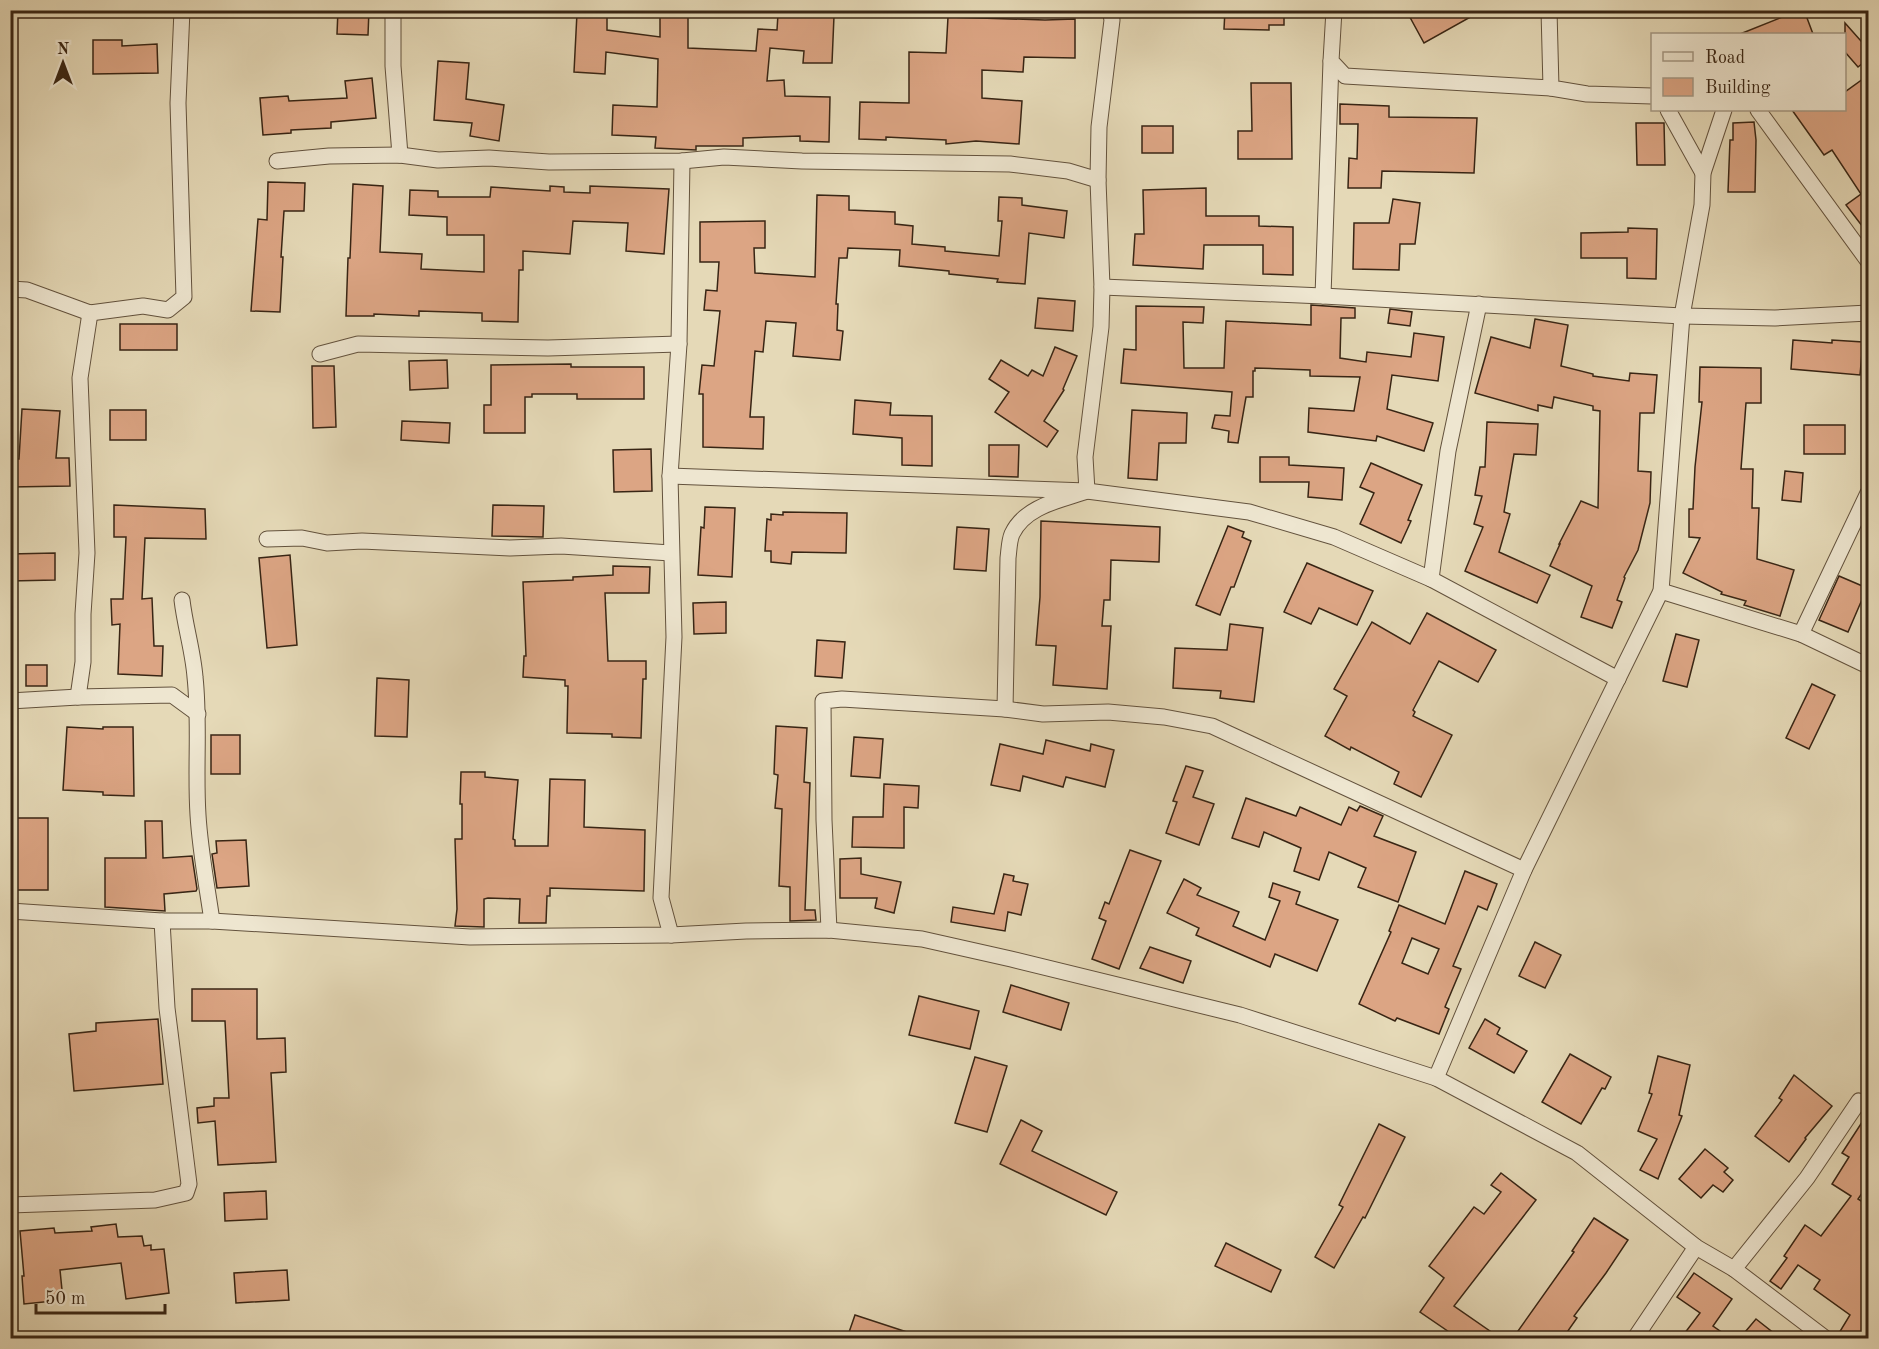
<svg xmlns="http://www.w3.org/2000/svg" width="1879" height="1349" font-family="'Old Standard TT',serif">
<rect width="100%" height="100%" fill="#e5d9b7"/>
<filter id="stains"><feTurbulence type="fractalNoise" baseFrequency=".00333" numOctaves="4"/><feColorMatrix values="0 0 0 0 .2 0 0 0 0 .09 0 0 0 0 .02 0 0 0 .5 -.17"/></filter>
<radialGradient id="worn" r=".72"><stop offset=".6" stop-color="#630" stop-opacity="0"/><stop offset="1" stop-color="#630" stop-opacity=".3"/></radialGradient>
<g fill="#dca584" stroke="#382514" stroke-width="1.5" fill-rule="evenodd">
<polygon points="338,10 369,10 368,35 337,34"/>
<polygon points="1225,10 1284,10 1284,25 1269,25 1269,30 1224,29"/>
<polygon points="1406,10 1483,10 1424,43"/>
<polygon points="1800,10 1804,10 1813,34 1740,34"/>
<polygon points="577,13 607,14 607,30 660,37 660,17 688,17 688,48 756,51 758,29 777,30 778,14 834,16 832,63 803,63 804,51 770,48 767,81 784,80 785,96 830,97 829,142 800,141 800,136 743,138 743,146 696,146 696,150 655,148 656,137 612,135 613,105 657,107 658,59 606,52 605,74 574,72"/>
<polygon points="948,17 1045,20 1075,19 1075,58 1024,57 1023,72 982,70 982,98 1022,101 1019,144 976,141 946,144 946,140 886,137 886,140 859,139 860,102 909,103 909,52 946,53"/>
<polygon points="1845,23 1869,50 1869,58 1858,67 1845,52"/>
<polygon points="93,40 122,40 122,46 157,44 158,73 93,74"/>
<polygon points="438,61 469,63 466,99 504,105 499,141 470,136 472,123 434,120"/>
<polygon points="372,78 376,118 331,122 331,128 291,130 291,133 263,135 260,98 288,96 289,101 347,98 345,81"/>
<polygon points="1863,79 1869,86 1869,235 1846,205 1861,194 1832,150 1824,155 1792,110 1845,110 1845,92"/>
<polygon points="1251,83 1291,83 1292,159 1238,159 1238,131 1252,131"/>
<polygon points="1340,104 1389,106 1389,117 1477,118 1474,173 1382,171 1381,188 1348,188 1349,158 1357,159 1358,124 1340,124"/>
<polygon points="1754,122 1756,140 1755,192 1728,192 1730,140 1733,140 1733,123"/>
<polygon points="1636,123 1664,123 1665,165 1637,165"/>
<rect x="1142" y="126" width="31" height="27"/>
<polygon points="268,182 305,183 304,211 284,211 281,257 283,257 280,312 251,311 258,219 267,220"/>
<polygon points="353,184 383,186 380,252 422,254 421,269 484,272 484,235 447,235 447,217 409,215 410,190 438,191 438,197 490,197 491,187 550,191 550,186 564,187 564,192 590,193 590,186 669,189 664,254 626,251 628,223 573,221 570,254 523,251 523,270 519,270 518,322 482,321 482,313 419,311 419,316 374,314 374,316 346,316 348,258 350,258"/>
<polygon points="1206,188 1206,216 1259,216 1259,226 1293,227 1293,275 1263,274 1263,245 1204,245 1203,269 1133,265 1135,234 1144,234 1143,190"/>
<polygon points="817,195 849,196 849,210 895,212 895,224 913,226 912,244 945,247 945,251 999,256 1002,221 998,221 999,197 1022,198 1022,205 1067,211 1064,238 1029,233 1025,284 997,282 998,279 949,274 949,271 899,266 900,250 848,248 847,258 839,258 836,304 838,304 837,330 843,331 840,360 793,356 796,323 766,321 763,352 755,351 750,417 764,417 763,449 703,447 703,394 699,394 702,365 714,366 720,311 704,310 706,290 717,291 719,262 700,262 700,222 765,221 765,248 754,248 755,273 815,277"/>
<polygon points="1393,199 1420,203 1415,244 1400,244 1399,270 1353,269 1354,223 1389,223"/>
<polygon points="1628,228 1657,229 1656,279 1627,278 1627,258 1581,258 1581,233 1628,232"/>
<polygon points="1038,298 1075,301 1073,331 1035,328"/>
<polygon points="1311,305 1355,308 1355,318 1341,318 1340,358 1366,362 1367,352 1411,357 1414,333 1444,337 1438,381 1392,375 1387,409 1433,423 1424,451 1377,436 1376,441 1308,432 1309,408 1354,411 1360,377 1310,376 1310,370 1255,368 1255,371 1253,371 1253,397 1246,397 1238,443 1228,442 1229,431 1212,428 1215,415 1230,416 1232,392 1121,383 1124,349 1136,350 1136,306 1204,307 1203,323 1183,322 1184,368 1224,368 1226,321 1311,325"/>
<polygon points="1390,309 1412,312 1410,326 1388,323"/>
<polygon points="1535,319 1568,325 1561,366 1593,374 1593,376 1629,381 1630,373 1657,375 1654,413 1640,413 1638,471 1651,472 1650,503 1638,550 1624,577 1625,578 1617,600 1622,602 1612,628 1581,617 1592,586 1550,566 1560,544 1559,544 1581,501 1598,508 1600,411 1593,410 1593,406 1554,397 1552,408 1538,405 1538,411 1475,393 1491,337 1530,348"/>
<rect x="120" y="324" width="57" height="26"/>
<polygon points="1793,340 1832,343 1832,340 1863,342 1860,375 1791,369"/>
<polygon points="1055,347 1077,356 1063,389 1064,390 1044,421 1058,431 1047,447 995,412 1009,392 989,379 1001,360 1028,376 1032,370 1043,376"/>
<polygon points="447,360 448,388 410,390 409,361"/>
<polygon points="571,364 571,367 644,367 644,399 577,399 577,394 532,394 532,397 525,397 525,433 484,433 484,405 491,405 491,365"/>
<polygon points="312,366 334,366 336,427 313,428"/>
<polygon points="1700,367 1761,368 1761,403 1746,403 1741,469 1753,469 1752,508 1759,508 1757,559 1794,570 1780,616 1744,605 1746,601 1721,594 1722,592 1683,573 1700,538 1689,537 1689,509 1693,509 1695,467 1702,402 1699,402"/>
<polygon points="855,400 891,403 890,415 932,416 932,466 902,465 902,438 853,434"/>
<polygon points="22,409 60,411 56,458 69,458 70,486 10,487 10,459 19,459"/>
<rect x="110" y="410" width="36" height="30"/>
<polygon points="1132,410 1187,413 1186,443 1159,443 1157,480 1128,478"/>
<polygon points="402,421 450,423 449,443 401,440"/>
<polygon points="1487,422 1538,424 1536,455 1514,454 1504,512 1510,514 1499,552 1550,575 1537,603 1465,571 1483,527 1474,524 1482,496 1475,495 1480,467 1485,467"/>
<rect x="1804" y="425" width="41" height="29"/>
<polygon points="989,445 1019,445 1018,477 989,476"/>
<polygon points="651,449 652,491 614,492 613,450"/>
<polygon points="1260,457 1289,457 1289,465 1344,468 1342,500 1308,497 1309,482 1260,482"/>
<polygon points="1371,463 1422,485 1408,520 1411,521 1401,543 1360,524 1374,493 1360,487"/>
<polygon points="1785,471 1803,473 1801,502 1782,500"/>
<polygon points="114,505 205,509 206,539 145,538 142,599 152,598 154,646 163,646 162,676 118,674 120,624 112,625 111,599 123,599 126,537 114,537"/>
<polygon points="493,505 544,506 543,537 492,536"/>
<polygon points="705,507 735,508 732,577 698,575 701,527 704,528"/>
<polygon points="783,512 847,513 846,553 792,552 791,564 771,562 771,551 765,551 767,519 771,520 771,514 783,515"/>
<polygon points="1041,521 1160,527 1159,562 1111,560 1110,600 1104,600 1102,626 1111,626 1107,689 1053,685 1056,646 1036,645 1040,597"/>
<polygon points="1228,526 1244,532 1242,537 1251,541 1234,587 1231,587 1220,615 1196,605"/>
<polygon points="957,527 989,529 986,571 954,569"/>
<polygon points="55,553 55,580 10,581 10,554"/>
<polygon points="290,555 297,645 267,648 259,558"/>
<polygon points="1307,563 1373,591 1357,625 1319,608 1311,624 1284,612"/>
<polygon points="613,566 650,567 649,593 605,593 608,661 646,661 646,679 643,679 641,738 612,737 612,734 567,733 568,686 565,686 565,680 523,677 524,656 526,656 523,582 573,580 573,577 613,575"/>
<polygon points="1839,576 1867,588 1848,632 1819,620"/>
<polygon points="726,602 726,633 694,634 693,603"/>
<polygon points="1427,613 1496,650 1478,682 1439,661 1413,710 1415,712 1413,716 1452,735 1421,797 1394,784 1399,772 1351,747 1350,750 1325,736 1347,696 1334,689 1372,622 1410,644"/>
<polygon points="1230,624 1263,628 1254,702 1220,698 1221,691 1173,688 1175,648 1227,650"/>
<polygon points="1676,634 1699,640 1687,687 1663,681"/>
<polygon points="817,640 845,642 842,678 815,676"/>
<rect x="26" y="665" width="21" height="21"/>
<polygon points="377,678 409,680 407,737 375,736"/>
<polygon points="1812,684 1835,695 1809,749 1786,738"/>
<polygon points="776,726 807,728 804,782 810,783 805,910 815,910 816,920 790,921 790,887 779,886 782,809 775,808 778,775 774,774"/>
<polygon points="67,727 103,729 103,727 133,727 134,796 103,795 103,792 63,790"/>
<rect x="211" y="735" width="29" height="39"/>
<polygon points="854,737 883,739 880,778 851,776"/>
<polygon points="1046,740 1090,751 1091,744 1114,750 1105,787 1066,777 1063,787 1023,776 1020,791 991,785 1000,744 1043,754"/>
<polygon points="1186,766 1203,771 1193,797 1214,804 1199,845 1166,833 1177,802 1173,801"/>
<polygon points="461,772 485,772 485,777 518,780 513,839 515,840 515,846 548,846 550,779 585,780 584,827 645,830 644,891 550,888 550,896 547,896 546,923 519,923 520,899 488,898 484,899 484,927 455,926 457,909 455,839 462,839 462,804 460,804"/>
<polygon points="884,784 919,786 918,808 904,807 904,848 852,847 853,817 883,817"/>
<polygon points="1246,798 1296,816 1300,807 1341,825 1349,807 1357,811 1360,806 1383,816 1374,836 1416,852 1398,902 1358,887 1366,868 1329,852 1319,880 1294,871 1301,848 1264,832 1259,847 1232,838"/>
<rect x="10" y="818" width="38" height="72"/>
<polygon points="145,821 162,821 163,858 192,856 197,889 196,891 164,894 165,911 105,907 105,858 146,858"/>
<polygon points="246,840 249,886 217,888 212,854 217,853 216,841"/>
<polygon points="1130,850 1161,861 1119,969 1092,959 1106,921 1099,918 1105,902 1109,904"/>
<polygon points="861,858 861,874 901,882 894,913 875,908 877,898 840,898 840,859"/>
<path d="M1465,871L1497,884L1487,910L1478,906L1453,966L1461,969L1445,1007L1449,1009L1439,1034L1397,1018L1395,1021L1359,1004L1391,932L1389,931L1399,905L1445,924ZM1412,938L1439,949L1428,974L1402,963Z"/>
<polygon points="1004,874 1014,876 1013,881 1028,884 1021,915 1008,912 1005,931 951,922 953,907 994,914"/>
<polygon points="1184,879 1201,888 1197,895 1239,912 1233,926 1265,940 1280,901 1269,897 1273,883 1300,892 1296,904 1338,920 1317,971 1275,954 1270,967 1196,935 1199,928 1167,913"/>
<polygon points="1535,942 1561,955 1545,988 1519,976"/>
<polygon points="1150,947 1191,961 1183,983 1140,968"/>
<polygon points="1011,985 1069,1003 1061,1030 1003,1012"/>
<polygon points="192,989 257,989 257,1039 285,1038 286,1072 271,1073 276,1162 218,1165 215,1121 198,1123 197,1108 214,1106 214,1098 229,1098 225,1021 192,1021"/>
<polygon points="919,996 979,1011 970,1049 909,1035"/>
<polygon points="158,1019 163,1084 74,1091 69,1034 96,1031 96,1023"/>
<polygon points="1485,1019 1500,1028 1497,1034 1527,1051 1514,1073 1469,1048"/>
<polygon points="1570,1054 1611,1077 1605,1089 1602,1088 1581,1124 1542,1102"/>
<polygon points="1658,1056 1690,1065 1679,1115 1682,1116 1658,1179 1640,1170 1657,1139 1638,1131 1652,1094 1649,1093"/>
<polygon points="975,1057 1007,1066 987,1132 955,1123"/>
<polygon points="1794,1075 1832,1106 1805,1138 1806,1139 1789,1162 1755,1136 1782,1100 1779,1098"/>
<polygon points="1868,1113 1869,1183 1858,1199 1869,1206 1869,1338 1836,1338 1850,1315 1814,1289 1820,1280 1798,1265 1781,1289 1770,1281 1787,1258 1784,1256 1805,1225 1821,1236 1851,1196 1832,1184 1849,1157 1842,1153"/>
<polygon points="1021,1120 1042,1131 1032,1151 1117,1192 1106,1215 1000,1164"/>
<polygon points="1379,1124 1405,1137 1365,1218 1363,1217 1334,1268 1315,1257 1343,1207 1339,1205"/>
<polygon points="1705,1149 1728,1168 1724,1172 1733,1180 1723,1192 1713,1185 1701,1198 1679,1179"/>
<polygon points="1501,1173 1536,1200 1454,1306 1500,1338 1458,1338 1420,1312 1444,1278 1429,1266 1474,1207 1484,1214 1501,1192 1491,1185"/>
<polygon points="266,1191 267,1219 225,1221 224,1193"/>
<polygon points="1594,1218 1628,1240 1606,1273 1574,1316 1577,1318 1563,1338 1513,1338 1574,1252 1572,1251"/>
<polygon points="116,1224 118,1237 142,1236 144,1246 151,1245 151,1250 164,1249 169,1293 126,1299 121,1263 60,1270 63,1300 24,1304 22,1276 24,1276 20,1231 54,1228 55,1233 92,1231 91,1227"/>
<polygon points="1226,1243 1281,1270 1271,1292 1215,1266"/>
<polygon points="287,1270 289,1300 236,1303 234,1273"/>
<polygon points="1694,1273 1732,1299 1713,1326 1730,1338 1681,1338 1700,1313 1677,1297"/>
<polygon points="855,1315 919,1336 918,1338 847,1338"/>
<polygon points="1756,1319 1780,1338 1740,1338"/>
</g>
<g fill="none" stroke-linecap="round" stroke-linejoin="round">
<g stroke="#63523d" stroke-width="17">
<g id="street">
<polyline points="393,10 393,66 400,155"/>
<polyline points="1334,10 1331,61 1345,76 1551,88"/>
<polyline points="1549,10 1551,88 1587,94 1652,96"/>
<polyline points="1668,110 1703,173"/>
<polyline points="1758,110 1868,261"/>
<polyline points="277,161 329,156 400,155 438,160 489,158 549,162 682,161 724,157 802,161 1010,164 1068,171 1098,180"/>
<polyline points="1102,287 1323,296 1682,316 1775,318 1868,313"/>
<polyline points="10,289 27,290 90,313 143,306 168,310 184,297 178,103 182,10"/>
<polyline points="1323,296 1331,61"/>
<polyline points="1479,304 1448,451 1431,579 1618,679"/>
<polyline points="320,354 358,344 548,348 679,344"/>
<polyline points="670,476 1087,491 1249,512 1334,537 1431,579"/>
<polyline points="267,539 302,538 327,543 362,541 510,548 561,546 671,553"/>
<polyline points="1661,591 1801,634 1868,666"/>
<path d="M182,600C185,626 193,651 195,677C200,723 195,769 198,815C200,850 207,886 212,921"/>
<polyline points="1801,634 1868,493"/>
<polyline points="78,697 83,662 83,614 87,553 80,378 90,313"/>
<polyline points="10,701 78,697 172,695 198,714"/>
<path d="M1005,709L1008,558C1009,551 1009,541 1012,534C1025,506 1061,500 1087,491L1085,457L1101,327L1102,287L1098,180L1099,127L1112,20L1110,10"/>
<polyline points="10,911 162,921 212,921 470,937 671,935 746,931 829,930 922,939 1011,959 1240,1015 1436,1078 1577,1153 1696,1247 1734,1269 1825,1338"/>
<polyline points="829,930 824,820 823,701 842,699 1005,709 1043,714 1108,712 1164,717 1212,726 1524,870"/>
<polyline points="671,935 661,898 674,637 670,476 679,344 682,161"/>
<polyline points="1436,1078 1524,870 1661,591 1682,316 1702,205 1703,173 1724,110"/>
<polyline points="10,1205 155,1200 186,1193 189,1184 167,1008 162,921"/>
<polyline points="1734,1269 1807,1178 1859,1101 1868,1104"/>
<polyline points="1635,1338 1696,1247"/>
</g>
</g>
<use href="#street" stroke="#eee6d0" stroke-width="15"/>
</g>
<rect width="1879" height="1349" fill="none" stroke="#e5d9b7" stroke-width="36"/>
<rect x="12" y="12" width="1855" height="1325" fill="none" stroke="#382514" stroke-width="3"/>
<rect x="18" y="18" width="1843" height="1313" fill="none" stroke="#382514" stroke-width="1.5"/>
<rect x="1651" y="33" width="195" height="78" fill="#eee6d0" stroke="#a59985" stroke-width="1.5"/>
<rect x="1663" y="52" width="30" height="9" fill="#eee6d0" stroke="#a59985" stroke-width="1.5"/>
<text x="1705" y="63" font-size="18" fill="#382514">Road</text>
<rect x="1663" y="78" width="30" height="18" fill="#dca584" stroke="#a59985" stroke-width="1.5"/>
<text x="1705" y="93" font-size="18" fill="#382514">Building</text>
<g transform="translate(63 63)" stroke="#eee6d0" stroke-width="4.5" paint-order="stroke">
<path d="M0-4.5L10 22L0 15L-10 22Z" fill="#382514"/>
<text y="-9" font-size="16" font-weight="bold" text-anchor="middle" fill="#382514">N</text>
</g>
<path d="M36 1304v9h129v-9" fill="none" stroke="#382514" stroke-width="3"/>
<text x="45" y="1304" font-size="18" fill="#382514" stroke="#eee6d0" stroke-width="4.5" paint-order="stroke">50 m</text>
<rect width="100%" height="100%" filter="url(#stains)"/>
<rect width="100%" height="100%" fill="url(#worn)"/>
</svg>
